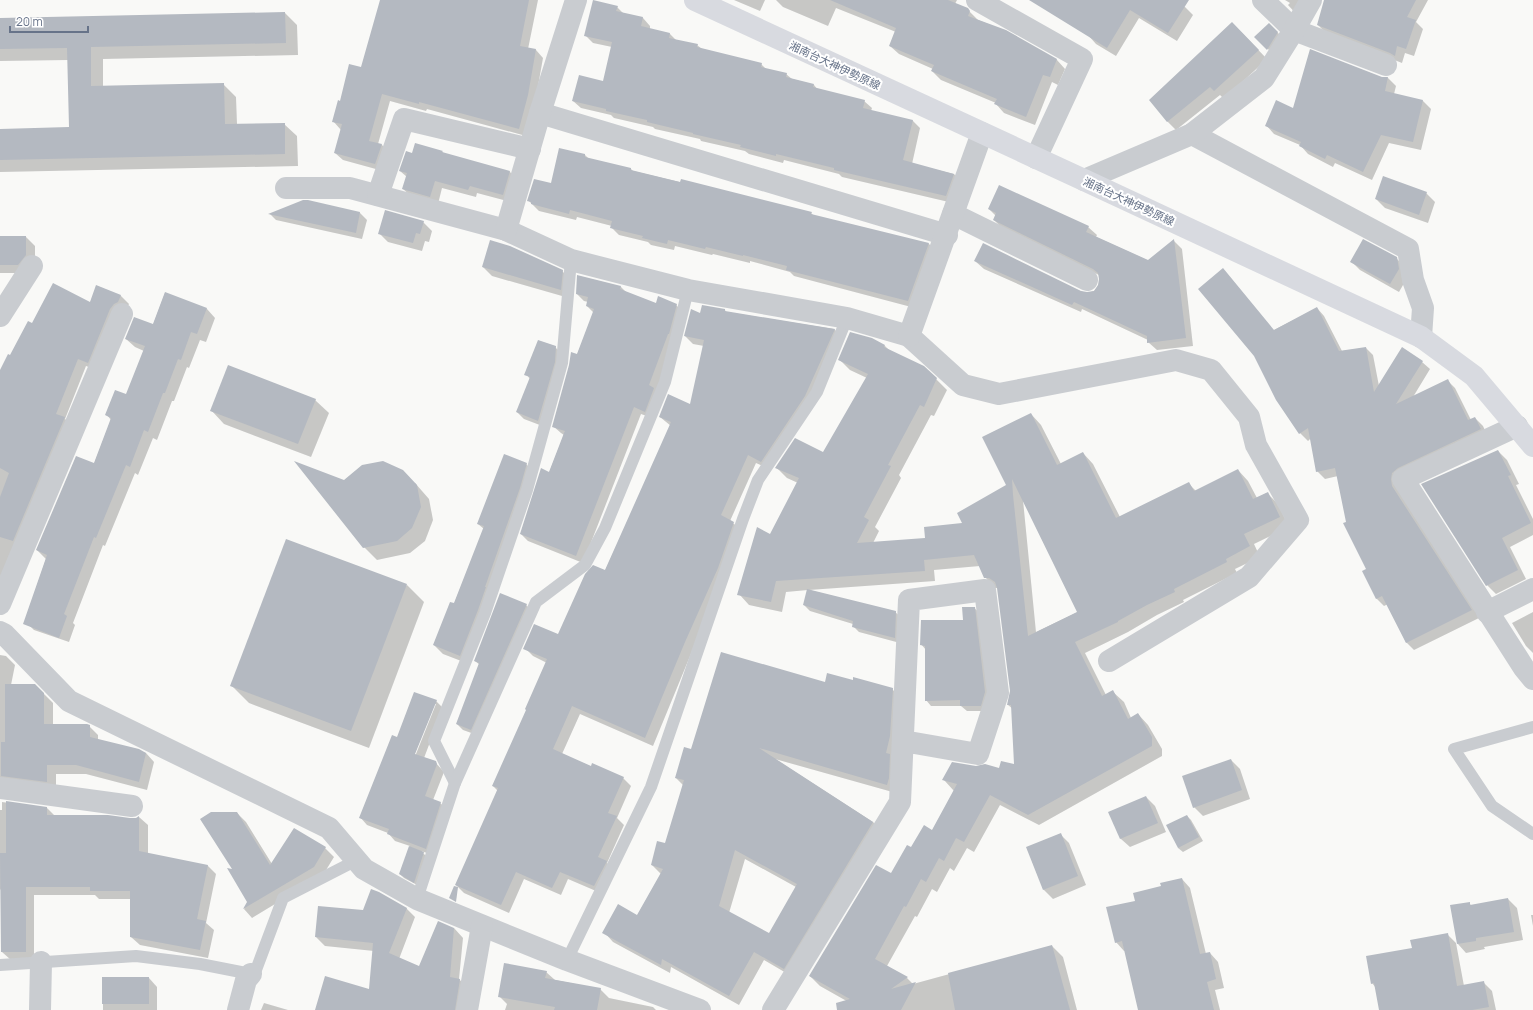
<svg xmlns="http://www.w3.org/2000/svg" width="1533" height="1010" font-family="Manrope,'Noto Sans JP',sans-serif">
<rect width="100%" height="100%" fill="#f9f9f7"/>
<g fill="#0003" fill-rule="evenodd">
<polygon points="423,0 538,0 528,49 536,50 543,58 535,103 526,136 427,109 426,111 390,101 378,144 382,145 389,153 383,171 343,160 335,153 341,130 333,121 340,102 362,68"/>
<polygon points="734,0 765,0 760,11"/>
<polygon points="776,0 957,0 955,4 967,9 978,20 1005,31 1057,60 1065,69 1058,85 1052,82 1035,125 1004,113 996,104 996,103 941,80 932,71 933,69 899,54 890,46 896,32 836,8 828,26 783,7"/>
<polygon points="1039,0 1173,0 1185,7 1193,15 1177,41 1139,18 1116,56 1096,44 1088,35"/>
<polygon points="1285,0 1311,0 1300,18 1288,5 1290,3"/>
<polygon points="1325,0 1428,0 1416,22 1423,29 1414,56 1405,53 1402,63 1326,33 1318,25"/>
<polygon points="617,7 624,14 643,18 650,26 650,29 670,34 676,40 697,45 702,49 761,64 766,69 786,74 792,79 814,85 818,90 864,101 872,108 871,111 913,121 920,128 912,164 954,174 961,182 953,203 842,177 839,174 784,160 783,163 749,154 745,151 701,141 700,139 655,129 653,127 614,118 611,115 581,108 573,101 604,82 612,47 593,43 585,35"/>
<polygon points="285,13 297,25 298,55 103,59 103,87 223,84 236,97 237,124 284,124 297,136 298,166 0,172 0,130 70,128 69,60 0,61 0,19"/>
<polygon points="1269,24 1282,37 1272,53 1256,37"/>
<polygon points="1241,32 1267,59 1224,99 1220,95 1176,130 1167,121"/>
<polygon points="1381,78 1388,78 1396,86 1394,94 1423,101 1431,109 1421,150 1389,143 1372,180 1335,163 1333,167 1308,154 1300,145 1274,134 1266,125 1293,109"/>
<polygon points="442,152 445,154 510,172 517,180 511,202 477,193 476,197 442,188 438,204 411,196 403,189 407,177 400,171 413,154"/>
<polygon points="585,155 589,159 631,169 633,171 811,213 814,216 929,244 936,251 915,308 794,276 790,272 750,261 750,263 713,254 712,255 675,246 674,250 651,245 648,242 619,235 612,228 612,226 577,217 576,220 539,211 529,201 552,184"/>
<polygon points="1426,193 1435,202 1428,223 1385,208 1376,199"/>
<polygon points="308,202 360,213 367,220 362,239 276,220 270,214"/>
<polygon points="989,209 1088,227 1097,235 1096,237 1149,261 1174,241 1182,249 1193,346 1157,350 1148,342 1148,340 1082,309 1081,312 984,269 975,261 1087,293 1094,291 1099,286 1100,279 1099,275 1002,228 994,220 996,216"/>
<polygon points="423,222 432,231 429,242 425,241 422,251 388,242 379,233"/>
<polygon points="0,237 26,237 35,246 35,264 27,273 0,273"/>
<polygon points="1396,258 1405,267 1407,278 1399,292 1360,270 1352,262"/>
<polygon points="483,267 562,271 571,280 569,298 492,276"/>
<polygon points="578,276 621,287 627,293 656,304 676,305 683,312 652,418 641,414 583,563 528,541 521,534 549,473 564,435 561,433 553,426 577,355 594,313 587,306 588,302 584,301 577,294"/>
<polygon points="97,286 121,296 129,304 96,370 86,366 65,419 73,426 0,587 0,383 90,303"/>
<polygon points="165,293 207,309 215,318 206,342 200,340 189,368 187,367 174,401 172,401 157,440 153,438 138,475 135,473 105,546 103,545 73,623 75,625 69,642 34,630 25,621 46,559 37,550 94,464 111,420 107,415 127,396 144,351 135,347 126,339 153,325"/>
<polygon points="1317,308 1324,316 1342,351 1366,348 1373,355 1379,386 1422,362 1430,369 1413,397 1448,381 1455,388 1471,420 1475,418 1483,426 1488,437 1406,475 1479,618 1414,650 1406,642 1388,604 1384,606 1376,598 1367,570 1347,522 1338,476 1325,479 1317,471 1311,438 1308,441 1300,433 1274,330"/>
<polygon points="725,310 726,312 834,329 842,337 770,469 756,463 730,521 742,530 653,746 580,714 562,754 592,767 623,778 631,786 617,818 624,825 607,863 614,870 603,894 568,879 561,895 524,879 509,913 464,893 456,885 498,791 493,786 527,710 547,663 533,656 525,648 558,636 605,571 671,426 660,417 691,405 704,346 693,344 685,336 701,315"/>
<path d="M871,339L885,346L889,350L936,379L947,390L934,416L931,415L899,475L901,478L875,527L879,531L873,543L926,539L964,524L1008,486L1031,414L1041,425L1061,464L1083,453L1093,464L1120,517L1189,484L1196,491L1238,470L1248,481L1257,498L1267,493L1278,504L1289,527L1254,544L1260,557L1235,569L1237,573L1183,600L1184,602L1157,615L1128,632L1085,653L1106,695L1113,692L1124,702L1131,718L1138,714L1148,725L1162,749V756L1039,825L1000,805L974,852L967,848L954,871L950,868L937,892L932,889L917,917L915,916L887,966L907,978L913,984L1052,946L1063,957L1077,1010H858L859,1008L820,986L810,976L912,849L932,831L954,791L944,780L1015,765L1013,709L1008,705L1011,691L998,588H995L985,577L980,566L934,570L935,581L809,590L895,612L902,618L900,643L859,632L853,626V624L810,611L804,605L808,590L786,592L782,612L749,605L739,594L798,483L787,478L777,468L824,453L867,378L850,370L839,359ZM1023,500L1078,612L1036,632Z"/>
<polygon points="555,347 562,354 545,427 524,419 517,412 530,379 526,374"/>
<polygon points="315,400 329,413 311,457 224,424 211,410"/>
<polygon points="1498,451 1507,460 1519,484 1516,485 1533,519 1533,535 1510,547 1526,579 1496,594 1487,585"/>
<polygon points="526,464 535,473 469,664 443,654 434,645 454,604 484,529 478,524"/>
<polygon points="345,481 415,483 429,499 433,520 425,541 410,553 377,560 364,547"/>
<polygon points="407,585 424,602 369,748 249,703 231,685"/>
<polygon points="526,605 532,611 477,735 463,730 457,724 480,665 475,661"/>
<polygon points="974,608 980,613 990,698 986,711 967,711 961,706 931,706 926,700 926,650 921,644 964,621"/>
<polygon points="1533,612 1533,653 1526,646 1512,623"/>
<polygon points="0,655 6,656 15,665 11,685 35,685 53,703 53,725 89,726 98,735 98,740 146,753 154,762 147,790 86,774 56,774 56,790 0,778"/>
<path d="M825,683L892,689L902,699L896,793L775,759L873,822L882,832L793,977L764,960L739,1005L671,967L670,973L613,942L604,932L637,916L661,874L652,865L666,845L683,785L676,778L692,750ZM745,859L796,887L770,935L729,913Z"/>
<path d="M436,701L443,708L424,758L435,762L444,772L433,800L440,803L448,810L433,855L421,851L428,858L419,886L404,878L400,874L410,846L395,841L388,833L367,825L360,817L398,738ZM434,704H436L414,759L413,758Z"/>
<polygon points="1231,760 1240,769 1250,799 1203,816 1194,807"/>
<polygon points="1146,797 1155,806 1166,832 1130,847 1121,839 1110,812"/>
<polygon points="2,802 47,808 55,816 137,819 139,817 148,825 148,854 208,866 216,874 206,923 214,930 208,958 140,945 131,937 131,899 99,899 95,895 34,895 34,960 11,960 2,952 2,891 0,889 0,810 2,810"/>
<polygon points="237,813 246,822 272,864 294,829 325,848 334,857 323,875 252,918 244,909 248,902 234,871"/>
<polygon points="1187,816 1191,820 1203,841 1183,852 1178,848"/>
<polygon points="1060,834 1069,843 1086,885 1053,899 1044,890 1027,848"/>
<polygon points="1182,879 1190,888 1206,954 1210,953 1218,962 1224,988 1215,990 1220,1010 1140,1010 1126,951 1124,951 1116,942 1136,901 1162,887"/>
<polygon points="1508,899 1517,908 1523,940 1484,947 1485,949 1466,953 1458,944 1469,903 1472,906"/>
<polygon points="406,908 415,917 399,959 419,967 454,928 463,938 459,979 468,989 465,1010 316,1010 370,991 374,951 325,946 316,937 364,911"/>
<polygon points="1531,915 1533,915 1533,926"/>
<polygon points="1447,934 1456,943 1464,986 1484,983 1492,991 1496,1010 1380,1010 1376,988 1372,983 1413,948"/>
<polygon points="546,972 555,980 600,989 609,998 653,1007 656,1010 505,1010 507,1004 499,996"/>
<polygon points="103,978 149,978 157,987 157,1010 103,1010"/>
<polygon points="264,1003 288,1010 261,1010"/>
</g>
<g fill="#b4b9c1" fill-rule="evenodd">
<polygon points="380,0 529,0 520,46 536,49 528,95 519,129 419,102 419,104 382,94 369,141 382,144 375,164 334,153 342,124 332,122 338,100 340,101 349,64 361,67"/>
<polygon points="593,0 618,6 616,11 643,17 641,26 670,33 669,38 698,44 697,47 762,63 761,67 787,73 786,77 814,84 813,87 865,100 863,108 913,120 903,160 954,174 946,196 834,170 834,168 776,154 776,156 740,147 741,145 693,134 693,133 647,122 647,120 606,111 606,109 572,101 579,75 603,81 612,42 584,36"/>
<polygon points="830,0 948,0 968,8 970,11 968,16 1006,30 1057,59 1050,77 1043,75 1026,117 994,104 997,99 931,71 934,65 889,46 896,28"/>
<polygon points="1029,0 1189,0 1168,33 1130,10 1107,48"/>
<polygon points="1324,0 1416,0 1407,17 1416,20 1406,49 1397,46 1395,56 1390,53 1317,25"/>
<polygon points="285,12 286,43 91,47 91,86 224,83 225,124 285,123 285,154 0,160 0,129 69,127 67,48 0,49 0,18"/>
<polygon points="1232,22 1259,50 1214,91 1210,87 1167,122 1149,100"/>
<polygon points="1269,23 1278,32 1267,50 1254,37"/>
<polygon points="1310,49 1382,77 1388,77 1385,91 1423,100 1413,142 1381,135 1363,172 1327,155 1325,159 1299,146 1301,142 1265,126 1276,100 1293,108"/>
<polygon points="415,143 443,151 442,152 510,171 503,195 470,186 468,190 435,181 430,197 402,189 407,173 399,171 406,151 412,153"/>
<polygon points="559,148 585,154 585,157 631,168 631,170 680,182 681,179 812,212 811,214 929,243 908,301 786,270 787,266 743,255 743,256 706,247 705,249 668,240 667,244 642,238 643,236 610,228 612,221 570,210 569,214 531,204 531,202 527,201 534,179 551,183"/>
<polygon points="1383,176 1427,192 1419,215 1375,199"/>
<polygon points="999,185 1089,226 1086,232 1148,260 1174,239 1186,338 1147,343 1147,336 1074,302 1072,305 974,261 983,243 1081,291 1087,292 1094,291 1098,285 1099,279 1098,273 1093,269 993,220 996,213 988,209"/>
<polygon points="303,200 308,200 360,212 356,233 268,214"/>
<polygon points="385,210 424,221 420,234 416,233 413,243 378,234"/>
<polygon points="0,236 26,236 26,255 18,265 0,265"/>
<polygon points="1363,239 1397,257 1399,269 1390,284 1350,262"/>
<polygon points="490,240 510,246 563,270 561,290 482,267"/>
<polygon points="1223,268 1274,330 1317,307 1339,351 1366,347 1374,392 1402,347 1423,361 1396,404 1448,379 1468,420 1475,417 1481,429 1398,468 1392,473 1391,479 1392,486 1472,610 1406,643 1382,596 1376,599 1362,571 1366,569 1343,523 1346,522 1335,468 1316,472 1308,428 1299,434 1276,400 1254,356 1198,289"/>
<polygon points="577,275 621,286 620,289 656,303 658,296 677,304 669,334 668,334 649,385 654,388 645,412 634,407 576,556 520,534 541,468 549,472 564,433 565,431 552,427 569,365 571,352 577,354 594,309 586,306 588,297 576,294"/>
<polygon points="53,283 90,302 96,285 121,295 118,302 114,304 110,309 88,363 78,359 56,414 65,417 13,541 0,537 0,497 9,473 0,468 0,370 8,354 10,355 28,321 32,323"/>
<polygon points="165,292 207,308 197,334 191,332 181,360 178,359 165,393 163,393 148,432 144,430 130,467 126,465 96,538 94,537 64,614 67,616 59,638 23,624 47,555 36,550 76,456 94,463 111,418 105,415 115,390 126,394 145,346 125,339 134,317 153,324"/>
<polygon points="702,305 725,309 725,311 835,329 805,396 761,462 748,455 721,515 734,522 718,568 685,642 645,738 572,706 553,749 591,766 592,763 624,777 608,813 617,816 598,857 607,861 594,886 560,872 552,888 516,872 501,905 455,885 498,788 492,786 526,710 525,709 547,659 523,649 534,624 558,634 585,574 593,565 605,570 671,422 659,417 668,394 690,404 704,340 684,336 691,309 700,313"/>
<path d="M850,332L872,338L885,345L884,347L924,366L937,378L924,407L920,405L888,465L891,466L864,517L869,520L857,543L925,538L924,527L962,523L957,513L1006,485L982,437L1031,413L1057,465L1083,452L1116,518L1189,482L1194,491L1238,469L1253,499L1268,492L1280,517L1244,534L1250,546L1226,559L1227,562L1174,589L1175,592L1147,605L1118,621V622L1075,642L1102,696L1113,690L1128,719L1138,713L1152,737V746L1028,815L990,795L964,842L956,838L944,861L939,858L926,882L921,879L906,907L904,906L875,959L908,977L891,989L916,982L901,1010H837L836,1003L850,999L809,976L876,865L891,873L907,845L911,847L924,825L932,830L957,784L942,780L952,762L976,766L985,764L999,768L1001,761L1014,764L1011,705H1007L1010,691L997,588L995,582L989,578H984L974,555L924,560L925,571L776,581L771,602L737,595L757,527L770,534L799,478L775,468L795,438L823,452L868,374L838,360ZM1012,479L1077,612L1028,636L1013,495Z"/>
<polygon points="538,340 556,346 555,362 538,421 516,412 530,377 524,375"/>
<polygon points="228,365 316,399 298,444 210,411"/>
<polygon points="1498,450 1511,475 1508,476 1531,523 1502,538 1518,570 1486,586 1421,484"/>
<polygon points="504,454 527,463 520,488 485,587 486,587 478,610 460,656 433,645 450,602 454,603 484,526 477,524"/>
<polygon points="294,461 344,480 362,465 383,461 403,470 417,485 421,507 412,528 397,541 363,548"/>
<polygon points="286,539 407,584 351,731 230,686"/>
<polygon points="807,589 896,611 895,638 852,627 853,621 803,605"/>
<polygon points="500,593 527,604 471,730 456,724 479,663 474,661"/>
<polygon points="962,607 975,607 985,692 981,706 960,706 960,700 925,701 925,646 920,645 921,620 963,620"/>
<path d="M721,652L825,682L827,673L853,680V677L893,688L890,736L886,753L890,754L889,778L887,785L759,748L873,822L784,969L754,952L729,996L662,959L661,965L602,933L618,904L637,915L663,869L651,865L657,841L665,843L684,780L675,778L684,747L691,749ZM735,850L797,884L769,933L719,906Z"/>
<polygon points="5,684 35,684 44,693 44,724 87,724 90,725 90,737 139,749 146,753 139,782 76,765 47,765 47,782 1,776 1,742 5,742"/>
<polygon points="414,692 437,700 415,754 436,761 437,764 425,796 441,802 426,849 387,834 389,829 359,818 392,735 397,737"/>
<polygon points="1231,759 1242,790 1193,808 1182,776"/>
<polygon points="1146,796 1158,823 1120,839 1108,812"/>
<polygon points="6,801 47,807 47,815 108,815 130,818 136,818 139,816 139,851 208,865 197,919 206,921 200,950 130,937 130,891 90,891 90,887 26,887 26,952 1,952 0,853 6,853"/>
<polygon points="211,812 237,812 270,865 294,828 326,847 314,867 243,909 247,902 227,868 232,869 200,819"/>
<polygon points="1187,815 1199,837 1178,848 1166,825"/>
<polygon points="1061,833 1078,876 1043,890 1026,847"/>
<polygon points="409,846 424,852 414,883 399,874"/>
<polygon points="1182,878 1200,954 1210,952 1216,979 1207,982 1214,1010 1138,1010 1122,941 1115,943 1106,907 1135,901 1133,893 1161,886 1160,883"/>
<polygon points="454,886 458,887 456,902 449,898"/>
<polygon points="371,889 379,892 407,908 389,953 419,966 438,921 454,928 450,977 460,979 455,1010 315,1010 325,976 369,989 373,943 315,937 318,906 363,910"/>
<polygon points="1508,898 1514,932 1476,938 1476,941 1457,944 1450,905 1470,902 1470,905"/>
<polygon points="1448,933 1457,986 1484,981 1489,1007 1472,1010 1379,1010 1374,983 1371,984 1366,956 1412,948 1410,940"/>
<polygon points="1052,945 1070,1010 955,1010 948,973"/>
<polygon points="504,963 547,971 545,978 601,988 597,1010 554,1010 555,1007 498,997"/>
<rect x="102" y="977" width="47" height="27"/>
</g>
<g fill="none" stroke-linecap="round" stroke-linejoin="round">
<g stroke="#c9ccd0" stroke-width="12">
<polyline points="1533,727 1454,749 1492,806 1533,834"/>
<polyline points="455,783 434,741 485,613 527,490 562,363 571,260"/>
<polyline points="417,899 455,783 536,602 585,565 605,528 665,382 688,290"/>
<polyline points="567,960 651,787 743,519 758,480 817,392 847,318"/>
<polyline points="0,965 136,956 200,964 251,974 256,970 283,898 357,860"/>
</g>
<g stroke="#c9ccd0" stroke-width="22">
<polyline points="977,0 1082,59 1036,158"/>
<polyline points="1263,0 1294,30 1386,65"/>
<polyline points="540,113 947,235"/>
<polyline points="1192,134 1408,249 1413,280 1423,308 1421,337"/>
<polyline points="1084,180 1192,134 1264,78 1294,30 1311,0"/>
<polyline points="286,188 350,188 506,230 571,260 688,290 847,318 909,336 963,385 999,394 1176,360 1211,370 1249,417 1256,445 1298,520 1249,577 1109,661"/>
<polyline points="378,195 404,119 530,149"/>
<polyline points="953,214 1087,280"/>
<polyline points="506,230 540,113 576,0"/>
<polyline points="0,316 32,266"/>
<polyline points="909,336 982,133"/>
<polyline points="1517,426 1403,479 1524,668 1533,679"/>
<polyline points="0,604 122,314"/>
<polyline points="1487,612 1533,589"/>
<polyline points="0,632 4,634 69,701 329,828 364,869 417,899 567,960 700,1010"/>
<polyline points="0,788 132,806"/>
<polyline points="40,1010 41,962"/>
<polyline points="238,1010 246,980 251,974"/>
<polyline points="467,1010 482,926"/>
<polyline points="773,1010 900,802 909,600 985,590 998,693 978,754 903,741"/>
</g>
<polyline stroke="#d8dae0" stroke-width="22" points="695,0 1084,180 1421,337 1474,376 1533,446"/>
</g>
<g text-anchor="middle" dominant-baseline="central" stroke-width="4" stroke-linejoin="round" paint-order="stroke">
<g font-size="11" fill="#677389" stroke="#fff">
<text transform="translate(835 65) rotate(25)">湘南台大神伊勢原線</text>
<text transform="translate(1129 201) rotate(25)">湘南台大神伊勢原線</text>
</g>
</g>
<path d="M10 26v6h78v-6" fill="none" stroke="#677389" stroke-width="2"/>
<text x="16" y="26" font-size="12" fill="#677389" stroke="#ffffff" stroke-width="3" paint-order="stroke">20 m</text>
</svg>
